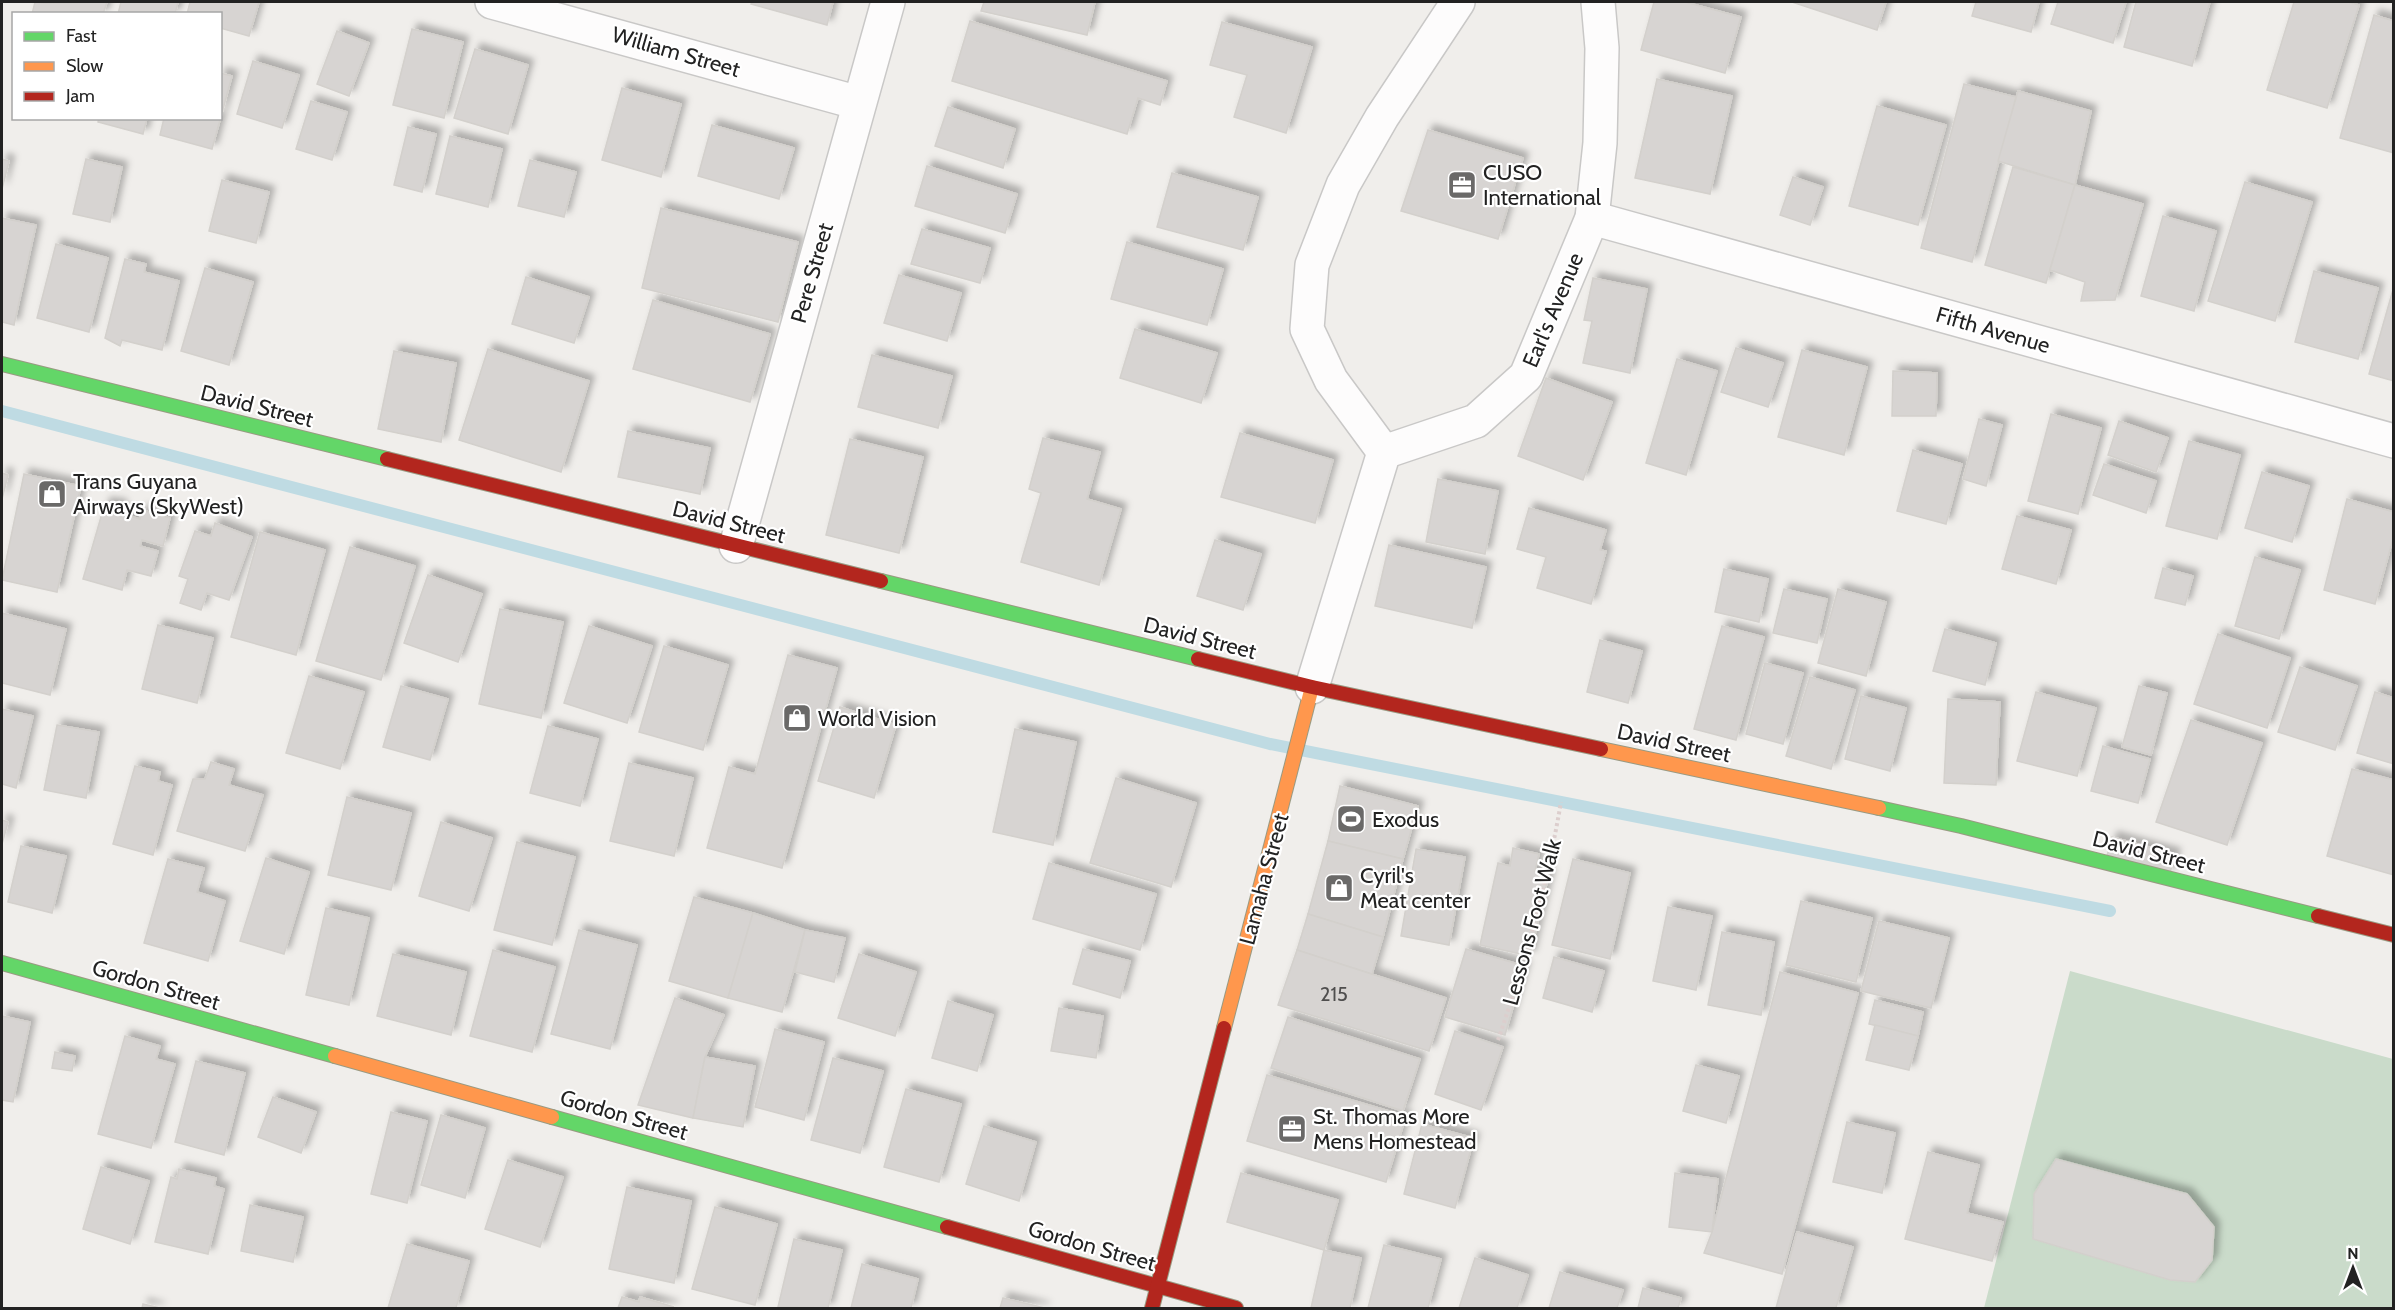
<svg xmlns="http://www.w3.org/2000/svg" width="2395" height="1310" font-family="Cabin,sans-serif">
<defs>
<filter id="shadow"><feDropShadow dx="5.5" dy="-5.5" stdDeviation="3" flood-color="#0004"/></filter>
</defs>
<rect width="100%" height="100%" fill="#f0eeeb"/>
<polygon fill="#cadbca" points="2070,971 2393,1059 2393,1308 1984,1308"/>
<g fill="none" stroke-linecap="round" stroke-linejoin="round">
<polyline stroke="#bfdbe3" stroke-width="12" points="2,411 1270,744 2110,911"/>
</g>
<g fill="#d7d4d2" stroke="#d3d0cc" stroke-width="1.5" filter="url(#shadow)">
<polygon points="35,2 44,3 107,2 103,14 32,14"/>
<polygon points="121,2 178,2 175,14 118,14"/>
<polygon points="190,2 259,2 249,36 220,28 220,14 187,14"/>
<polygon points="752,2 833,2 827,25 751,4"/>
<polygon points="984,2 1095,2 1087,35 981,11"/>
<polygon points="1654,2 1685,2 1741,17 1725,73 1641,50"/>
<polygon points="1792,2 1886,2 1877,30"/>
<polygon points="1976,2 2039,2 2031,32 1972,16"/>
<polygon points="2058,2 2126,2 2113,43 2051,24"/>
<polygon points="2136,2 2210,2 2192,66 2124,47"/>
<polygon points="2294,2 2348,2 2359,5 2327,108 2267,90"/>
<polygon points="2374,15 2394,21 2394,153 2340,138"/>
<polygon points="970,21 1167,81 1160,105 1138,98 1127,134 952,81"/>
<polygon points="1222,22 1312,47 1286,133 1234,117 1247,75 1210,65"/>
<polygon points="412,29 463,42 444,118 393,105"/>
<polygon points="337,31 369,43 349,96 317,84"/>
<polygon points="475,49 528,65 508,134 454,118"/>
<polygon points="253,61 299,75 282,128 237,114"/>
<polygon points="220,73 232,76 212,149 160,135 164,118 220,118"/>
<polygon points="1657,79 1732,96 1710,194 1635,178"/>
<polygon points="1964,84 2016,97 1972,262 1921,248"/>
<polygon points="622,88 681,104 661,177 602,160"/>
<polygon points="2018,91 2091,111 2075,185 1998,161"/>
<polygon points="311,101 347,112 332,160 296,149"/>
<polygon points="1877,106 1946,125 1918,225 1849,206"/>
<polygon points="948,107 1015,129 1003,168 935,146"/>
<polygon points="99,118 147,118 143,134 98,122"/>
<polygon points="712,125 794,148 779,199 698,176"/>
<polygon points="408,127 436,134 422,192 394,185"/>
<polygon points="1428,130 1523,158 1498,239 1401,211"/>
<polygon points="450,136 502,149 488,207 436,194"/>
<polygon points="2,159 9,161 2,189"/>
<polygon points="86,159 122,167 110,222 73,214"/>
<polygon points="530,160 576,172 564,217 518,206"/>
<polygon points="927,166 1017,194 1005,233 915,206"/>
<polygon points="2013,167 2075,185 2046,283 1985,265"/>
<polygon points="1172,173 1258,197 1243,250 1157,227"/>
<polygon points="1793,177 1823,187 1810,225 1780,215"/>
<polygon points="222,180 269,192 256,243 209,231"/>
<polygon points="2245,182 2312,202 2275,321 2208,301"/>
<polygon points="2075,185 2143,204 2115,300 2081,301 2085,282 2050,270"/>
<polygon points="661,208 798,242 778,322 642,288"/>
<polygon points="2163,216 2216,231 2194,311 2141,296"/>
<polygon points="2,218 36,225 14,325 2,322"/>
<polygon points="922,229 990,248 980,283 911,264"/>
<polygon points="1127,242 1223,269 1207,325 1111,299"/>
<polygon points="56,244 108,258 89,332 37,318"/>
<polygon points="125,259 146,264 144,272 179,281 162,350 122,340 120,346 105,338"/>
<polygon points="205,268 253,282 229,365 181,351"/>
<polygon points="2314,271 2378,288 2358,359 2295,342"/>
<polygon points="899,275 961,293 947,341 884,323"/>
<polygon points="526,277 589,297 574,343 512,324"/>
<polygon points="1593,278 1647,289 1630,373 1583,363 1592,321 1584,320"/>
<polygon points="2394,286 2394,381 2369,374"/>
<polygon points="653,300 770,334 750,402 633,369"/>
<polygon points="1135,329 1217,353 1201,403 1120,378"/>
<polygon points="1736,348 1783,363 1768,407 1721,392"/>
<polygon points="488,349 589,381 561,472 459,440"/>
<polygon points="1802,350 1867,367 1844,455 1778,437"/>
<polygon points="394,351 456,363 441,442 378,429"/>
<polygon points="872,355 952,376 938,428 858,407"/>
<polygon points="1677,359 1717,371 1686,475 1646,463"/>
<polygon points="1893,371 1937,373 1936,416 1892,416"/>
<polygon points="1546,378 1612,402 1583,480 1518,456"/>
<polygon points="2051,414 2101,428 2078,514 2028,501"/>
<polygon points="1979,419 2002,425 1986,486 1963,479"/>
<polygon points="2119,421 2168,438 2156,472 2108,455"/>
<polygon points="628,431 710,448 700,494 618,477"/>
<polygon points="1240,433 1333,460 1315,523 1221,497"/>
<polygon points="1043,438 1100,452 1087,499 1121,509 1099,585 1021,562 1041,493 1029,489"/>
<polygon points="850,439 923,457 899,553 826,535"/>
<polygon points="2189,441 2240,455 2217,539 2166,526"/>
<polygon points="1913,450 1962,464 1946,524 1897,511"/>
<polygon points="2104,464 2156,481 2146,513 2093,495"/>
<polygon points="2262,472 2309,486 2292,542 2245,528"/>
<polygon points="2,473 8,475 2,499"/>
<polygon points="24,474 81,486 57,592 2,580"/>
<polygon points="1438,479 1498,491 1485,554 1426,542"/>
<polygon points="2347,499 2394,512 2394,535 2375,604 2324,590"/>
<polygon points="105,503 121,505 122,514 140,519 142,510 170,518 163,546 142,540 140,546 158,551 151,576 127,570 122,590 83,579"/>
<polygon points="1529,508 1606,530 1600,550 1606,551 1591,604 1537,588 1546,557 1517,549"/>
<polygon points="2017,516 2071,530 2056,584 2002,569"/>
<polygon points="215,523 252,537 229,600 207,593 201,610 180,603 188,579 179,576 195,531 211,536"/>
<polygon points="260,532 325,550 296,655 231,637"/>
<polygon points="1215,540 1261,554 1243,610 1197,596"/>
<polygon points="1389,545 1486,567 1472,628 1375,606"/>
<polygon points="350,547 415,566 381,680 316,661"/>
<polygon points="2255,557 2300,570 2279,639 2235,626"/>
<polygon points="2163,568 2193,576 2185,605 2155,598"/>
<polygon points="1724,569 1768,579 1759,622 1715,612"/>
<polygon points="428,575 482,594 458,662 404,643"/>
<polygon points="1784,589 1827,599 1817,643 1773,633"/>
<polygon points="1838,589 1886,602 1866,676 1818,663"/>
<polygon points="500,609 563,622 541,718 479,704"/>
<polygon points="2,613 66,629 50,695 2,683"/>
<polygon points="158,625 213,638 197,703 142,689"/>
<polygon points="589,626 652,646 627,723 564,703"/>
<polygon points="1722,626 1764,637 1736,740 1694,729"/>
<polygon points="1945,629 1996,643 1985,685 1933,671"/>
<polygon points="2218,634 2290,658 2267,728 2194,704"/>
<polygon points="1600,640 1642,651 1628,703 1587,692"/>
<polygon points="664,646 728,665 703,750 639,732"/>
<polygon points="788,655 837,668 782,868 707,848 729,767 755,774"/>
<polygon points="1765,663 1803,673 1783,744 1746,734"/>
<polygon points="2300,667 2357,686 2335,750 2278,732"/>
<polygon points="309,676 364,692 340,769 286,753"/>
<polygon points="1810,677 1855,690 1831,769 1786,756"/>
<polygon points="401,686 448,699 430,760 383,747"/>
<polygon points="2139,686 2167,693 2151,755 2122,747"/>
<polygon points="2036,692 2096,708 2077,776 2017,761"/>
<polygon points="2375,692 2394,698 2394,764 2357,753"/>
<polygon points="1861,696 1906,708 1890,771 1845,759"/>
<polygon points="1948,699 2000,702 1996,785 1944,783"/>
<polygon points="840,707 896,725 874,798 818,781"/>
<polygon points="2,709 33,716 16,788 2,784"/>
<polygon points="2191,720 2262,743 2227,845 2156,822"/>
<polygon points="57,725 99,732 86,798 44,790"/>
<polygon points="548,726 598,739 580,806 530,793"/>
<polygon points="1015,729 1076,742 1053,845 993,832"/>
<polygon points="2103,746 2150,759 2138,803 2091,791"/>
<polygon points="211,762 234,769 229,785 263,795 245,851 177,831 193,779 205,779"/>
<polygon points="629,763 693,778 674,856 610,841"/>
<polygon points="135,766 160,772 158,781 172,785 153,855 113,844"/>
<polygon points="2352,769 2394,780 2394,875 2327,856"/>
<polygon points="1116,778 1196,803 1171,887 1090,863"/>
<polygon points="1340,786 1418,806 1403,859 1328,841"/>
<polygon points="347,797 411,813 391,890 328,875"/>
<polygon points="2,820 8,822 2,844"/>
<polygon points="441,822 492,838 469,911 419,896"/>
<polygon points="2112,837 2175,854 2170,873 2107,856"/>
<polygon points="1328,841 1403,859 1383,937 1308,914"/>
<polygon points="517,842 575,857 552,945 494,930"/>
<polygon points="21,846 66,856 52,913 8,902"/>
<polygon points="1513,848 1539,854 1535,871 1549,874 1530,956 1480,945 1498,863 1510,866"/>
<polygon points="1416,849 1465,857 1449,945 1401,936"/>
<polygon points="266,858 309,872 284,954 240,941"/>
<polygon points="168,859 204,868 197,892 225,901 208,961 144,943"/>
<polygon points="1573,859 1630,873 1610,959 1552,945"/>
<polygon points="1049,863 1156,894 1140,950 1033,919"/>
<polygon points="694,897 753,913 728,998 669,981"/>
<polygon points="1801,901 1872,918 1856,982 1786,965"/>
<polygon points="1668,907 1712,916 1696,990 1653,981"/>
<polygon points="326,908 369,918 349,1005 306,995"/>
<polygon points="753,913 805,930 782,1012 728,998"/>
<polygon points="1308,914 1383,937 1372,974 1297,950"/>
<polygon points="1879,921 1949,938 1931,1008 1861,991"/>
<polygon points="579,930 637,945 610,1049 551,1034"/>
<polygon points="805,930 845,938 834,982 795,972"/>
<polygon points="1722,932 1774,942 1761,1015 1708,1005"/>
<polygon points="1083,949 1130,961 1120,998 1073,984"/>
<polygon points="1466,949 1525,966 1505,1035 1445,1017"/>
<polygon points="493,950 555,967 532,1052 470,1036"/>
<polygon points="1297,950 1446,998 1429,1051 1278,1005"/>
<polygon points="393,954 466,972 451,1035 377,1016"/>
<polygon points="859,954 916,972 895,1036 838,1018"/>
<polygon points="1554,957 1604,971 1592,1012 1543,998"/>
<polygon points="1780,972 1858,993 1782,1274 1704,1253 1712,1232"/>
<polygon points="675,998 724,1015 705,1057 693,1118 638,1105"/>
<polygon points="1875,1000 1923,1012 1918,1036 1869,1024"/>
<polygon points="948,1001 993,1015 977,1071 932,1058"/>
<polygon points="1059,1008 1103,1016 1096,1058 1051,1051"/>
<polygon points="2,1016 30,1022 13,1102 2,1100"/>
<polygon points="1288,1017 1420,1059 1403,1111 1271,1068"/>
<polygon points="1875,1025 1918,1036 1909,1070 1866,1060"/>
<polygon points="775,1029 824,1042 804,1120 755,1107"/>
<polygon points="1455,1031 1503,1047 1481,1110 1435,1094"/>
<polygon points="125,1036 160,1046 156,1059 175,1064 151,1148 98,1134"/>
<polygon points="55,1052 75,1056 72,1071 52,1068"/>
<polygon points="705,1057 755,1066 743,1127 693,1118"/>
<polygon points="833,1058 883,1071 860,1153 811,1140"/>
<polygon points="196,1061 245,1073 224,1155 175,1142"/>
<polygon points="1696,1065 1739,1076 1726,1123 1683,1111"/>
<polygon points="1267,1075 1406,1116 1386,1182 1247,1141"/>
<polygon points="906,1089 961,1104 939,1182 884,1167"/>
<polygon points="273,1097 316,1112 301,1153 258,1137"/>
<polygon points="391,1112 427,1121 407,1203 371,1194"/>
<polygon points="441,1115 485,1128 465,1198 421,1185"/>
<polygon points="1847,1122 1895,1133 1882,1193 1833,1182"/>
<polygon points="1422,1124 1474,1138 1455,1208 1404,1194"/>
<polygon points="984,1126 1036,1142 1019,1201 966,1184"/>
<polygon points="1928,1152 1979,1165 1967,1213 2003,1222 1992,1261 1905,1239"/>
<polygon points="2056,1159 2187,1194 2214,1227 2212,1260 2195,1282 2170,1280 2033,1239 2034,1194"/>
<polygon points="508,1160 563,1177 540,1247 485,1229"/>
<polygon points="101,1167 149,1181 130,1244 83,1229"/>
<polygon points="179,1169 216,1178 214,1186 224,1189 208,1254 155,1242 171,1177 177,1179"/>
<polygon points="1241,1173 1338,1200 1324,1250 1227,1222"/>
<polygon points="1675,1173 1718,1179 1712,1232 1669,1227"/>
<polygon points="627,1187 691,1201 674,1283 609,1269"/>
<polygon points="250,1205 303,1217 293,1262 241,1251"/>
<polygon points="715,1207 777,1224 755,1305 692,1289"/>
<polygon points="1797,1232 1853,1247 1836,1308 1776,1308"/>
<polygon points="794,1239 842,1250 828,1308 778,1307"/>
<polygon points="407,1244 469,1261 456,1308 388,1308"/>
<polygon points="1384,1245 1441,1259 1428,1308 1368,1308"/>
<polygon points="1324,1250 1361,1258 1350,1308 1311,1308"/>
<polygon points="1475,1258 1528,1275 1517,1308 1459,1308"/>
<polygon points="862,1264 918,1279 911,1308 851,1308"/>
<polygon points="1560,1272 1623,1290 1617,1308 1549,1308"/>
<polygon points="1643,1288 1681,1298 1678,1308 1638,1308"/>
<polygon points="622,1297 639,1302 640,1297 674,1307 618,1308"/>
<polygon points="1003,1298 1045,1308 1000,1308"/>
<polygon points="143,1304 160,1308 142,1308"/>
</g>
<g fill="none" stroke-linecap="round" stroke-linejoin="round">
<g stroke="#c9c8c7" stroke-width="36">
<g id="street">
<polyline points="492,2 859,103"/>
<polyline points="1592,218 2394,441"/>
<polyline points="1384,452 1476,421 1526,376 1592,218 1600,143 1602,48 1598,2"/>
<polyline points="1384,452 1331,380 1307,329 1312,265 1343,185 1382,117 1458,2"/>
<polyline points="736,546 888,2"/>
<polyline points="1312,687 1384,452"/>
</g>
</g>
<g stroke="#999a82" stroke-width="16">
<g id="fast">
<polyline points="2,364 387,459"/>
<polyline points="881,581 1198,659"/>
<polyline points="1879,808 1961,826 2318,916"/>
<polyline points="2,963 335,1056"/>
<polyline points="552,1117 947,1227"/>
</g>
</g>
<g stroke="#999a82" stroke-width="16">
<g id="slow">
<polyline points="1601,749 1879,808"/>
<polyline points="1224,1028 1312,687"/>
<polyline points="335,1056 552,1117"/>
</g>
</g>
<g stroke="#999a82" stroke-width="16">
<g id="jam">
<polyline points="387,459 881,581"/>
<polyline points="1198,659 1312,687 1601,749"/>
<polyline points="2318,916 2394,935"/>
<polyline points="947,1227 1236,1308"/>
<polyline points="1152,1308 1224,1028"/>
</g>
</g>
<path stroke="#dccecd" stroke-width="4" stroke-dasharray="3 3" stroke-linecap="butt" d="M1498,1040C1525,962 1547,884 1561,802"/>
<use href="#street" stroke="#fdfcfc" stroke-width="33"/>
<use href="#fast" stroke="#63d668" stroke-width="14"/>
<use href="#slow" stroke="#ff974d" stroke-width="14"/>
<use href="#jam" stroke="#b3261e" stroke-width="14"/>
</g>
<defs>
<g id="office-square" transform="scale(1.5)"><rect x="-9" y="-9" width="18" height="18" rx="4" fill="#6a6968" stroke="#fff"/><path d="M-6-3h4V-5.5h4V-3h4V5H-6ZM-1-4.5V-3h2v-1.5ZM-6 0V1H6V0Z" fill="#fff"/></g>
<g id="shop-square" transform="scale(1.5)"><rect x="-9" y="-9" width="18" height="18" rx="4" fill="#6a6968" stroke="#fff"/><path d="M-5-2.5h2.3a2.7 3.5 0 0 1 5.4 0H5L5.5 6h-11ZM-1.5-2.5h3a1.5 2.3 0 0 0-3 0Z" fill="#fff"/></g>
<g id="stadium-square" transform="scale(1.5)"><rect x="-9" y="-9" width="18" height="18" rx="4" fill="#6a6968" stroke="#fff"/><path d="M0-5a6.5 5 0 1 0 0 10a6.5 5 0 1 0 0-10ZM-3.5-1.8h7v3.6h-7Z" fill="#fff"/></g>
</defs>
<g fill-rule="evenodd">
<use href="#office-square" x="1462" y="185"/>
<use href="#shop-square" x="52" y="494"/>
<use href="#shop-square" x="797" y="718"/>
<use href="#stadium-square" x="1351" y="819"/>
<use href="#shop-square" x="1339" y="888"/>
<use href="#office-square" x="1292" y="1129"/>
</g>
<g text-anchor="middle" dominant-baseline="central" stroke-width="4.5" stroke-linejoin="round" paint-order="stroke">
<g font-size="20" fill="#4f4e4e">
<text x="1334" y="994">215</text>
</g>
<g font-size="22" fill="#222" stroke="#fff">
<text transform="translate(676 52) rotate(16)">William Street</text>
<text transform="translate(812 273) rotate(-74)">Pere Street</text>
<text transform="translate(1553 310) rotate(-67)">Earl's Avenue</text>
<text transform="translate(1993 330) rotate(16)">Fifth Avenue</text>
<text transform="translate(257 406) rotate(14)">David Street</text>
<text transform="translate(729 522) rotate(14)">David Street</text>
<text transform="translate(1200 638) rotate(14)">David Street</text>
<text transform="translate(1674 743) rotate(12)">David Street</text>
<text transform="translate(2149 852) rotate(14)">David Street</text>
<text transform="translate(1264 879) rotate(-75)">Lamaha Street</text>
<text transform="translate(1532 922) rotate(-75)">Lessons Foot Walk</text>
<text transform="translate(156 985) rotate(16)">Gordon Street</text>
<text transform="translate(624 1115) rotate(16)">Gordon Street</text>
<text transform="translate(1092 1246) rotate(16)">Gordon Street</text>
</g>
<g font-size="22" fill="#222" stroke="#fff" text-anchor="start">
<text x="1483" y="172">CUSO<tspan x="1483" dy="25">International</tspan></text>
<text x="73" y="481">Trans Guyana<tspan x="73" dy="25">Airways (SkyWest)</tspan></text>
<text x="818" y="718">World Vision</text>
<text x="1372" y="819">Exodus</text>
<text x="1360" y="875">Cyril's<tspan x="1360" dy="25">Meat center</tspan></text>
<text x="1313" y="1116">St. Thomas More<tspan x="1313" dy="25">Mens Homestead</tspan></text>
</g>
</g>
<rect width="2395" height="1310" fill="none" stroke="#222222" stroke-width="6"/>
<rect x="12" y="12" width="210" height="108" fill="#ffffff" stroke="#a7a7a7" stroke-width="1.5"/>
<rect x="24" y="32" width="30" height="9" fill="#63d668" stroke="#a7a7a7" stroke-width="1.5"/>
<text x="66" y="42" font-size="18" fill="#222222">Fast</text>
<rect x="24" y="62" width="30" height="9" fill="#ff974d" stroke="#a7a7a7" stroke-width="1.5"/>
<text x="66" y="72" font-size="18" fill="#222222">Slow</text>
<rect x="24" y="92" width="30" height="9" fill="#b3261e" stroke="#a7a7a7" stroke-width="1.5"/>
<text x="66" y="102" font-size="18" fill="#222222">Jam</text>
<g transform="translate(2353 1268)" stroke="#ffffff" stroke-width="4.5" paint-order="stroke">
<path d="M0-4.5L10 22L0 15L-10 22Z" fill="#222222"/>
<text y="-9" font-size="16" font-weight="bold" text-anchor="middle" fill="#222222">N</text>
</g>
</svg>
